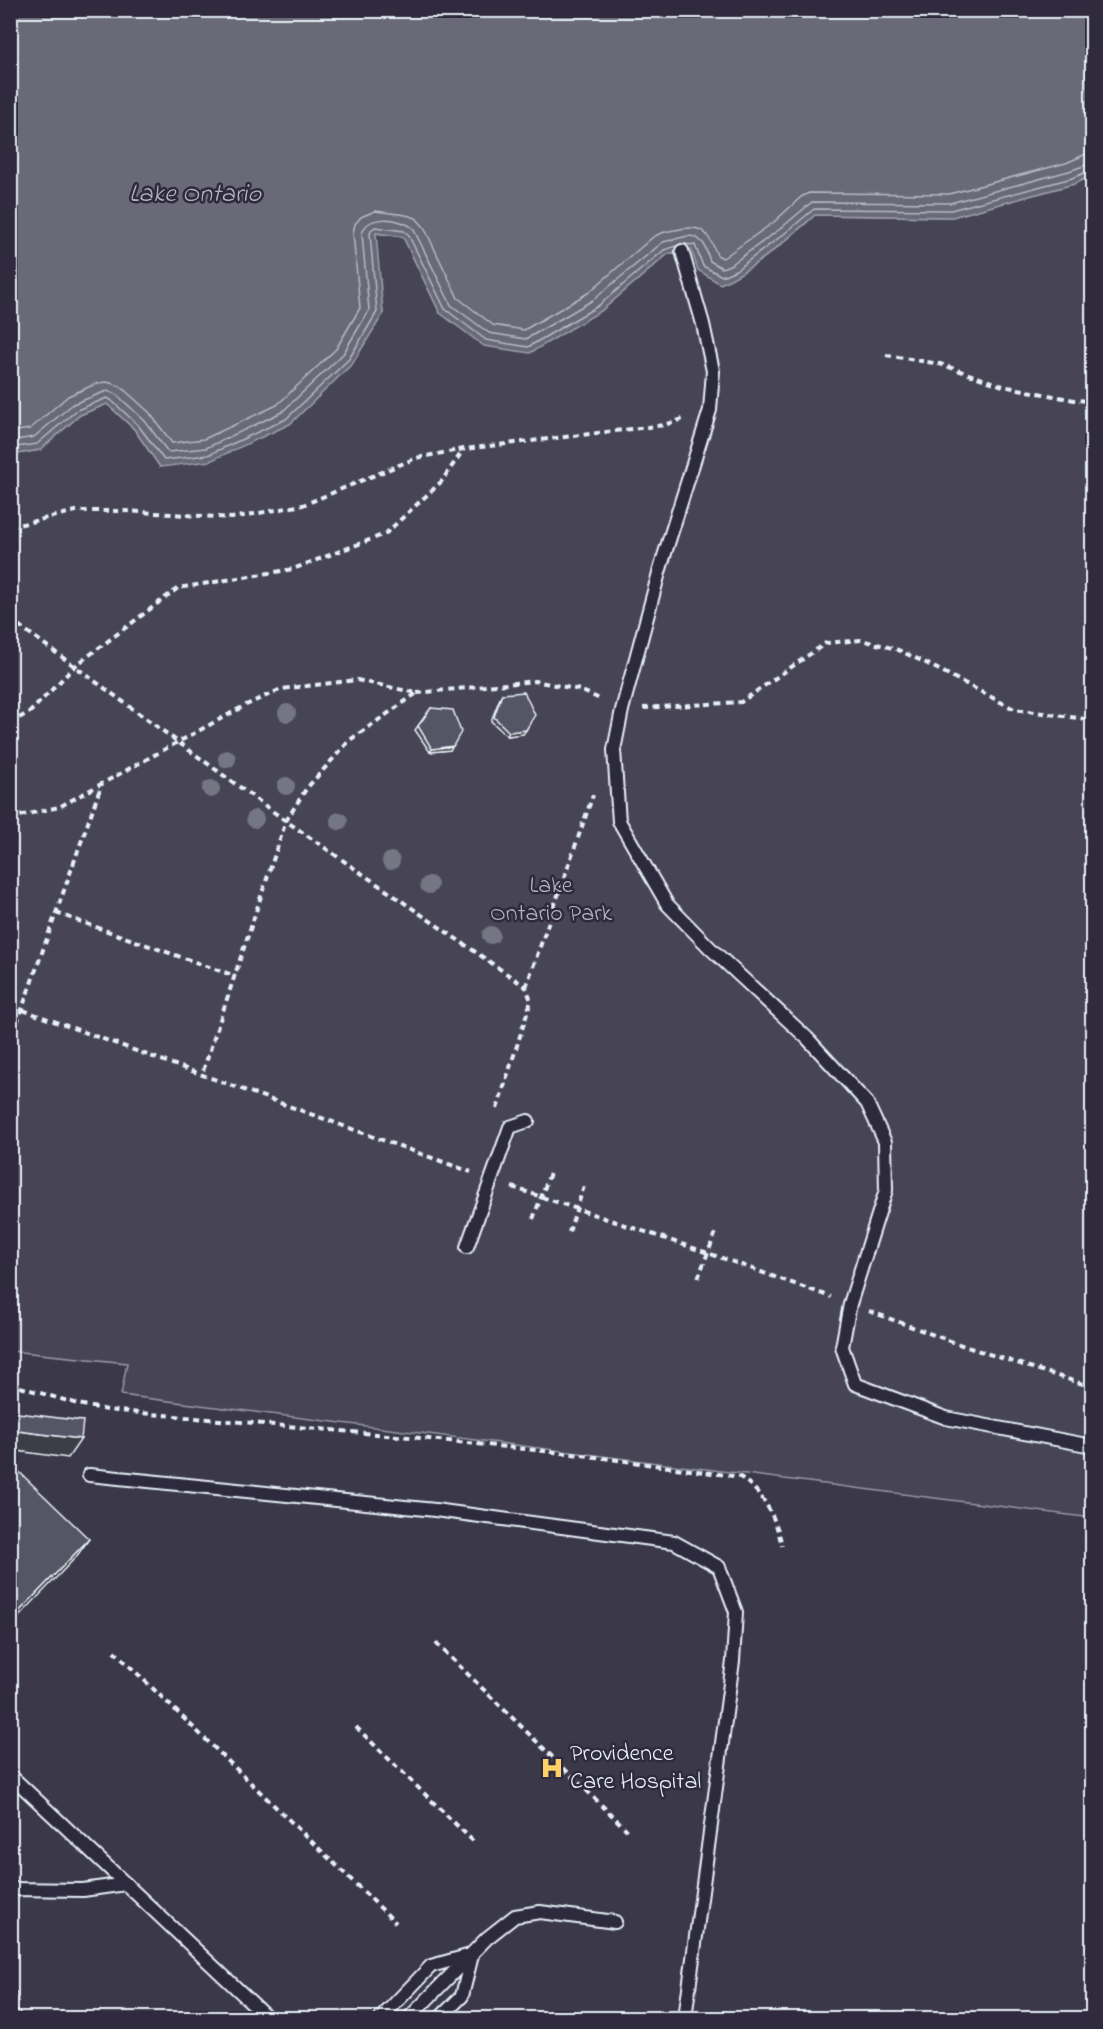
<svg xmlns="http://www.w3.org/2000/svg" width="1103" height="2029" font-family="'Indie Flower',sans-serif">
<rect width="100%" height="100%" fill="#2f2a3d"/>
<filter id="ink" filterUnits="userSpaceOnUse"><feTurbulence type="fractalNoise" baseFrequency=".0167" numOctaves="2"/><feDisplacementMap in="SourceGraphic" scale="12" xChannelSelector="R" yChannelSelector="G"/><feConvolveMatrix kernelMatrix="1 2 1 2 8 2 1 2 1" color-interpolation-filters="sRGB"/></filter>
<g filter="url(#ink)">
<polygon fill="#3b3749" points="11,1351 127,1363 122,1395 1092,1518 1092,2018 11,2018"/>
<path fill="#464455" stroke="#979aa6" stroke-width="1.5" d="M1092,175V1518L121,1395L127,1363L11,1351L10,455L40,450L80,415L107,404L134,429L160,467L383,314L375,233L403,237L440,313L601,311L668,254L691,249L720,284C756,268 787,240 815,215L952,217L1074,184Z"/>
<path fill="#696978" stroke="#9c9fab" stroke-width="1.5" d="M10,11H1092V175L1074,184L952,217L815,215C786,240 756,268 720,284L698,270L691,249L668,254L601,311L530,353L484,346L440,313L403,237L376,233L383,314L353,363L290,424L210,461L160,467L134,429L107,404L80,415L40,450L11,455Z"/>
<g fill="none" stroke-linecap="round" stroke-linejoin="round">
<g stroke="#b5bbc5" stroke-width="1.5">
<polyline points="685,244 695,245 703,266 722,276 736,270 784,234 814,209 951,210 1072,178 1092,170"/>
<path d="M10,432L30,429L68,396L98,383L107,382L120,386L149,412L172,443L204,439L277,405L336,349L360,308L353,233L355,224L361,217L375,211L406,215L416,218L424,227L458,298L493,325L524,330L588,293L653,237C660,233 667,231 675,230C702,224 708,231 717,255L723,258L774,222L801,197L809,193L949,194L1066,163L1084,155L1092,154"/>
<path d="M10,441L34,437L73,404L107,391L116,394L144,420L168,452L206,448L282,412L343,354L369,310L362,234C367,213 400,218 413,228L451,305L489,333L526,339L593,300L663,242L688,236L696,237L704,244L710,261L722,268L732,264L780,229L812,202L950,203L1069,171L1092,163"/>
<polyline points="10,448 37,444 77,410 107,398 111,400 138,425 164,460 208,455 286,419 349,359 377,312 370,235 371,230 375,227 404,231 408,234 445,309 486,340 528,347 598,306 664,250 676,246"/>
</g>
<g stroke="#e8f1f8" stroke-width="16">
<g id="service">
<polyline points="682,251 703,324 713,371 710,410 660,569 622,710 614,750 619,821 667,904 710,948 807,1038 867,1103 885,1142 886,1190 850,1304 842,1347 855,1384 946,1418 1092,1446"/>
<polyline points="467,1247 510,1127 528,1121"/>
<polyline points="89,1475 435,1510 674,1542 719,1567 736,1612 733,1661 685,2018"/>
<polyline points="10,1775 268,2018"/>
<polyline points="10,1889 83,1890 126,1884"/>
<polyline points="381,2018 431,1966 471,1955"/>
<polyline points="409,2018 487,1938 515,1916 540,1912 615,1922"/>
<polyline points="440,2018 462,1996 472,1955"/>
</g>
</g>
<g stroke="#e8f1f8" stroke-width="4" stroke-dasharray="6 4.5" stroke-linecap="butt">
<polyline points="886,355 940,364 1003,386 1074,400 1092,401"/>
<polyline points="10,527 76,511 125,511 232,518 303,505 416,458 464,449 664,425 683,419"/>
<polyline points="10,619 286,821 526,987 531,1001 497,1109"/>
<polyline points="417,693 535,681 580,690 602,700"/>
<polyline points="643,708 741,702 826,643 861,640 896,649 924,662 1014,709 1092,720"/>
<polyline points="10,723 30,712 75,666 178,588 293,569 385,534 441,482 464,449"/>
<polyline points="10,818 59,807 246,705 281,689 357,680 417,693 350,740 306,789 286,821 202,1074"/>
<polyline points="56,913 235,976"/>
<polyline points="526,987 593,795"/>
<polyline points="23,1010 471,1172"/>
<polyline points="10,1043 102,783"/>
<polyline points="512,1187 708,1253 831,1297"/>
<polyline points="533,1219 550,1173"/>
<polyline points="569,1232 584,1186"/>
<polyline points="698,1278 716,1232"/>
<polyline points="869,1311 964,1346 1092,1387"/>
<path d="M10,1384L78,1404L107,1410L420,1438L582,1455L740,1477C764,1493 776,1518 782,1546"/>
<polyline points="436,1643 627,1830"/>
<polyline points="114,1651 396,1923"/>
<polyline points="356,1727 474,1842"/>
</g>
<use href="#service" stroke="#2f2a3d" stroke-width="12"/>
</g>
<g fill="#757684">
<circle cx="287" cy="713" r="9"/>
<circle cx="227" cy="759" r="9"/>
<circle cx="286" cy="786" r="9"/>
<circle cx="211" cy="789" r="9"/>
<circle cx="255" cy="819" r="9"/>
<circle cx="339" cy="821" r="9"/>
<circle cx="391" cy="861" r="9"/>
<circle cx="429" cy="885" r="9"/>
<circle cx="491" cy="935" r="9"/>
</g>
<g fill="#4b4957" stroke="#e8f1f8" stroke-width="1.5">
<polygon points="502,694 523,734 507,736 491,721 500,698"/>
<polygon points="431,708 450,750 430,752 415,730"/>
</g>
<g fill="#3d3c47" stroke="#e8f1f8" stroke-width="1.5">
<polygon points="526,730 523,734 507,736 509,732"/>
<polygon points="453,746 450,750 430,752 432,749"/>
<polygon points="10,1430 81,1439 68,1458 10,1450"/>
<polygon points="89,1539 76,1557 10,1626 10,1621"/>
</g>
<g fill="#575565" stroke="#e8f1f8" stroke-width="1.5">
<polygon points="524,692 535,715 526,730 509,732 494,717 502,694"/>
<polygon points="431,708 453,710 461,732 453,746 432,749 418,726"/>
<polygon points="10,1412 83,1421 81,1439 10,1430"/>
<polygon points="10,1463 89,1539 10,1621"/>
<polygon points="10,1987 17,1994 10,2001"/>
<polygon points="10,2003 26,2019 10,2019"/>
</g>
</g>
<defs>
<g id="hospital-bare" transform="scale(1.8)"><path d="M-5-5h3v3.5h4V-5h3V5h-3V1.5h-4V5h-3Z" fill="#ffd166" stroke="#2f2a3d" stroke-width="2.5" paint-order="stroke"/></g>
</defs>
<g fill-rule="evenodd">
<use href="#hospital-bare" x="552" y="1768"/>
</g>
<g text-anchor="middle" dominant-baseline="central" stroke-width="5" stroke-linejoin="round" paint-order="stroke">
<g font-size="24" fill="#afb4bf" stroke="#2f2a3d">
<text x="551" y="886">Lake<tspan x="551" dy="28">Ontario Park</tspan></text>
</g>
<g font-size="24" fill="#e8f1f8" stroke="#2f2a3d" text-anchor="start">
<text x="570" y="1754">Providence<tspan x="570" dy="28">Care Hospital</tspan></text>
</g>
<g font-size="26" font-style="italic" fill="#afb4be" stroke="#2f2a3d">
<text x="195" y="195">Lake Ontario</text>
</g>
</g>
<rect width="1103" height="2029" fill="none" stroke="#2f2a3d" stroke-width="36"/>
<rect x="18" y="18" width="1067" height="1993" fill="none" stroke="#e8f1f8" stroke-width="2" filter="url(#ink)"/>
</svg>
